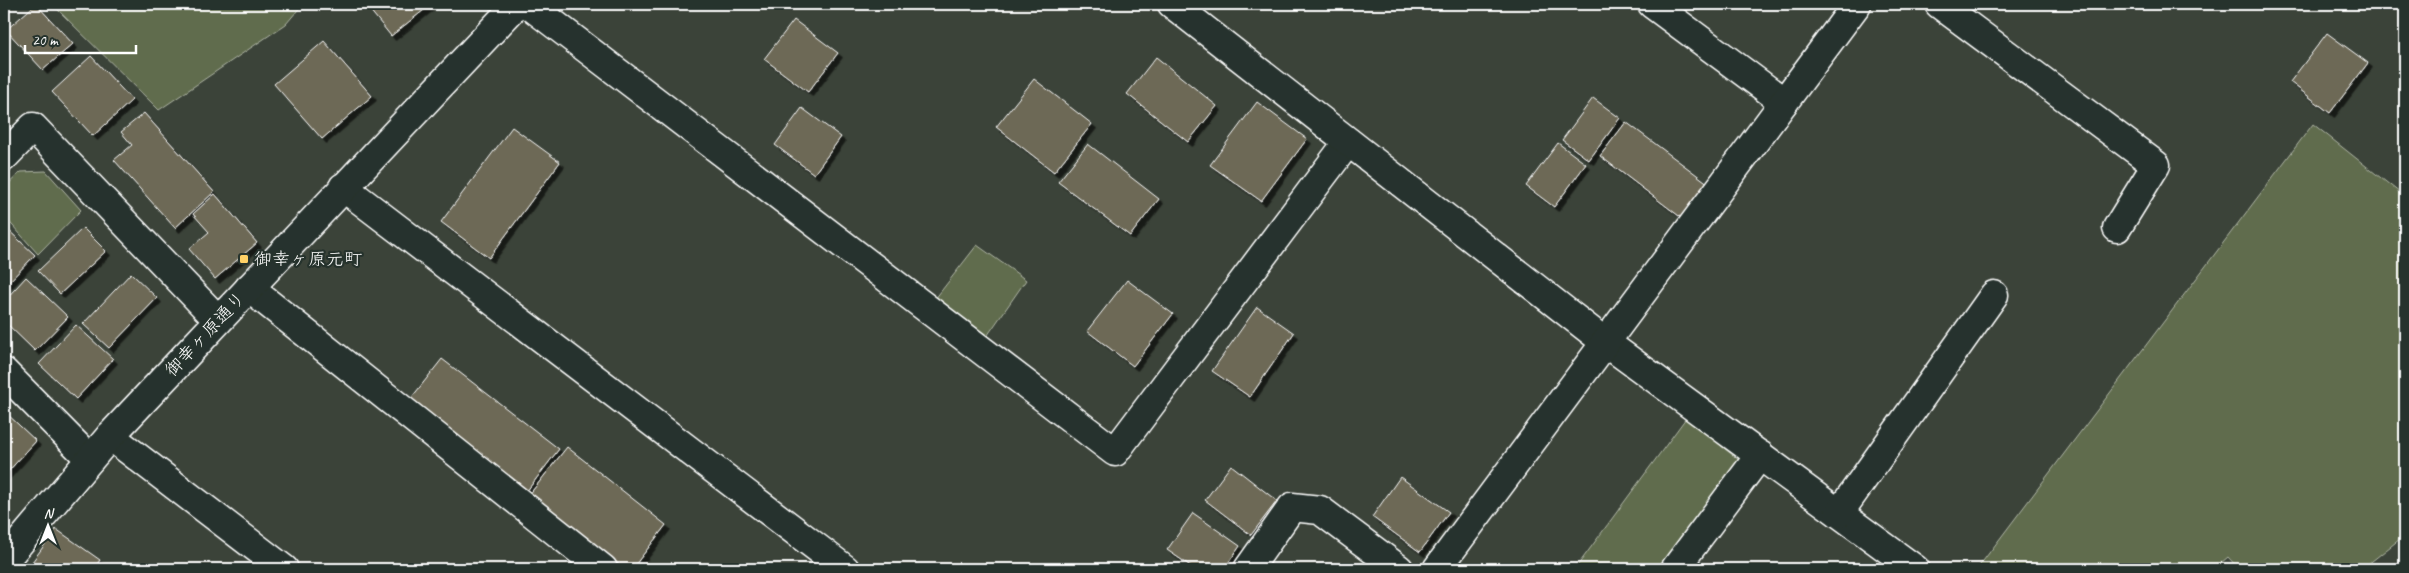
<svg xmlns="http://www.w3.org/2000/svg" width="2409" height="573" font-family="Caveat,'Klee One',sans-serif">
<defs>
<filter id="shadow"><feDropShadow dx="4.5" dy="4.5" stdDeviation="0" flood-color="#0009"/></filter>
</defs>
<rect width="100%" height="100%" fill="#3b4339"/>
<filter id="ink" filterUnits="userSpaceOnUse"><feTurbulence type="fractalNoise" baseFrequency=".02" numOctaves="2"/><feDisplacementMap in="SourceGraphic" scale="10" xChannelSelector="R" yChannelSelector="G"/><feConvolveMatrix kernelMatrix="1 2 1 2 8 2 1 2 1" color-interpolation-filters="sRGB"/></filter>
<g filter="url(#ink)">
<g fill="#606c4e" stroke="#b0b6a6">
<polygon points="52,4 303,4 286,24 159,110"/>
<polygon points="2313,124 2405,197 2405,535 2362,569 2239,569 2228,557 2214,569 1977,569"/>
<polygon points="46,171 81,210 38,254 4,216 4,188 21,172"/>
<polygon points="977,245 1026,280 985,339 935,299"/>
<polygon points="1686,418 1744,464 1663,569 1575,569"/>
</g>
<g fill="#6d6956" stroke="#fff" filter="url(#shadow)">
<polygon points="36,4 73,44 43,70 6,30"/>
<polygon points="365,4 427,4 429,6 391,36"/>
<polygon points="794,20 838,53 808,92 764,59"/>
<polygon points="2327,33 2368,63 2330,113 2290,82"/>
<polygon points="324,41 372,96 322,139 274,84"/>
<polygon points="91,56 132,100 93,136 52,92"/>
<polygon points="1156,57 1217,106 1188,142 1127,94"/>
<polygon points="1034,79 1092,124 1054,172 996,127"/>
<polygon points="1593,98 1620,118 1589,160 1562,140"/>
<polygon points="1257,102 1307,139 1261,201 1210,165"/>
<polygon points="802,108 841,137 814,174 775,145"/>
<polygon points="144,113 214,192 175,228 114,160 132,145 121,132"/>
<polygon points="1626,122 1709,184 1683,219 1600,156"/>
<polygon points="512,127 560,162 489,258 441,222"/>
<polygon points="1558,143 1586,164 1554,207 1526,186"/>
<polygon points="1088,144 1159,199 1130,236 1058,182"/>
<polygon points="215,194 257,243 215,279 189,249 209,232 193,214"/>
<polygon points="4,226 35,255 4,287"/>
<polygon points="83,228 106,251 60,294 38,271"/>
<polygon points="131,273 157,298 109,348 83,324"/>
<polygon points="26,277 68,317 35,351 4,321 4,301"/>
<polygon points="1127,280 1173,314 1133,366 1087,331"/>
<polygon points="1257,307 1294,333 1250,397 1212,371"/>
<polygon points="76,325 113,359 76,399 39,364"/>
<polygon points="442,359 559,449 523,496 405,406"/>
<polygon points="5,412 36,441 4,476 4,413"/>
<polygon points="567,447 666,525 632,569 625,569 529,495"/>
<polygon points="1231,465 1277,501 1251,535 1205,500"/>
<polygon points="1400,477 1449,512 1420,552 1372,517"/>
<polygon points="1193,513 1240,546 1224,569 1195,569 1167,550"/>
<polygon points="56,529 100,560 94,569 27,569"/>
</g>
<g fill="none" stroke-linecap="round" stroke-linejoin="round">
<g stroke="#fff" stroke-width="31">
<g id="minor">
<polyline points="528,4 1115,452 1348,142"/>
<polyline points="1172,4 1605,342 1915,569"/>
<polyline points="1652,4 1784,102"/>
<polyline points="1939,4 2156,165 2117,228"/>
<polyline points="4,157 33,127 218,320"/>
<polyline points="343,187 845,569"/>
<polyline points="249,288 603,569"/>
<polyline points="4,372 90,459"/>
<polyline points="110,436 284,569"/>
<polyline points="1839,513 1994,295"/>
<polyline points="4,561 110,436 517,4"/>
<polyline points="1248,569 1292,507 1320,510 1399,569"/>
<polyline points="1437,569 1857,4"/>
<polyline points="1675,569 1760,455"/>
</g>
</g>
<use href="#minor" stroke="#26332d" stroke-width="28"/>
</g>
</g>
<rect fill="#ffd166" stroke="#26332d" stroke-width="2" x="239" y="254" width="10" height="10" rx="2.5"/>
<g text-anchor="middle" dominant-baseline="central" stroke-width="4.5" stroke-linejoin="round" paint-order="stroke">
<g font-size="18" fill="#fff" stroke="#26332d" text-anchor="start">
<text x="254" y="259">御幸ヶ原元町</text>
</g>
<g font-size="18" fill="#fff" stroke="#26332d">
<text transform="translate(205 334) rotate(-47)">御幸ヶ原通り</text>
</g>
</g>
<rect width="2409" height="573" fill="none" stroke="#26332d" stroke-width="20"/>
<rect x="10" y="10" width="2389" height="553" fill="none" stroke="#fff" stroke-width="2" filter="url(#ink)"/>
<g transform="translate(48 526)" stroke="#26332d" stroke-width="4" paint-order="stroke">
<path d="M0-4L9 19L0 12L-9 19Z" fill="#ffffff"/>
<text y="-8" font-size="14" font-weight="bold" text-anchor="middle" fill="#ffffff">N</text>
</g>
<path d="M25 45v8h111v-8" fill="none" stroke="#ffffff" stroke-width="2.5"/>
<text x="32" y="45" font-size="15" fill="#ffffff" stroke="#26332d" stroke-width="4" paint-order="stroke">20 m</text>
</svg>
